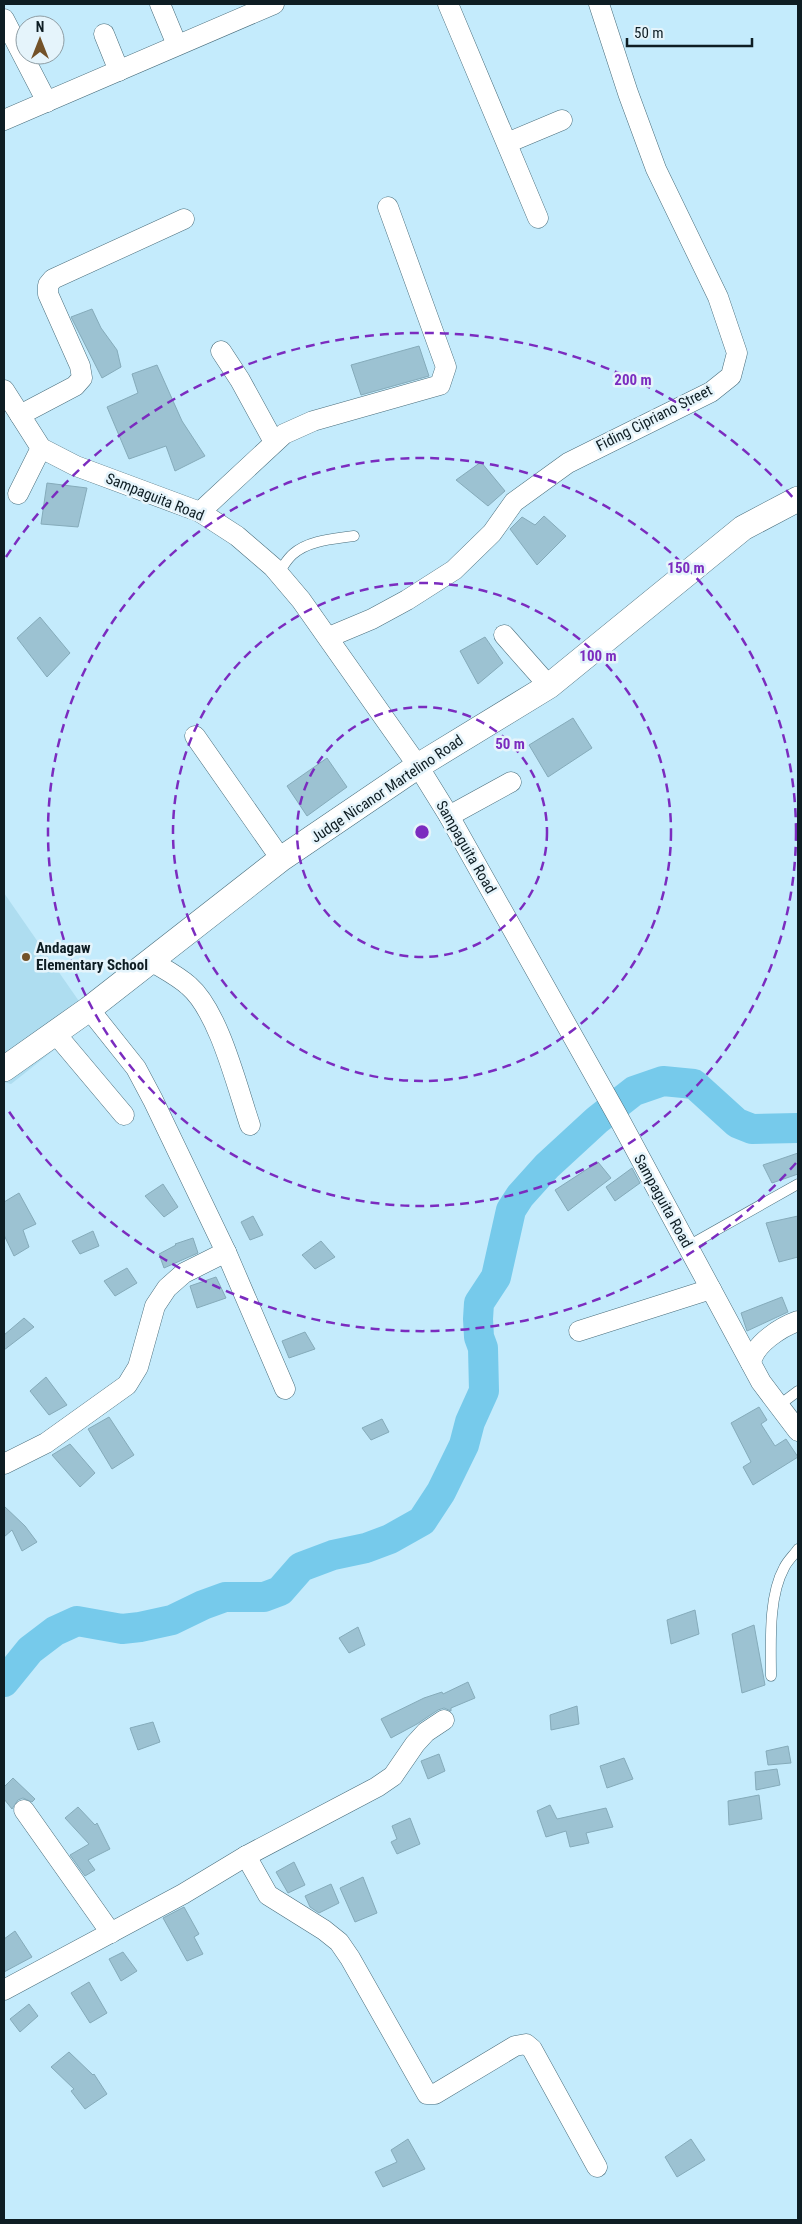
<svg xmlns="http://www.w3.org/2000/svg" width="802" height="2224" font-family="'Roboto Condensed',sans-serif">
<rect width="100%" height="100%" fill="#c4ebfc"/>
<polygon fill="#aeddf0" points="4,893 92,1020 11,1084 4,1082"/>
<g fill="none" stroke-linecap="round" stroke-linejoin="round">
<polyline stroke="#76caeb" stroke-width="30" points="4,1682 30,1650 55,1631 77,1621 122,1629 140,1627 172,1620 203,1605 225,1597 264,1597 280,1591 301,1567 333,1555 366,1548 390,1539 422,1521 441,1492 464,1445 470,1422 484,1391 483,1348 479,1337 478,1319 479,1303 496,1277 511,1210 520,1196 547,1166 597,1120 634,1091 663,1081 694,1084 737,1123 752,1129 798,1128"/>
</g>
<g fill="#9cc2d2" stroke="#85abba">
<polygon points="92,309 101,328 117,350 121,367 102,378 71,317"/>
<polygon points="419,346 429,376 361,395 351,365"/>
<polygon points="157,365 182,421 205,456 175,471 166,446 129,459 107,407 138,393 132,374"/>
<polygon points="481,462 505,491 488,506 456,480"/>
<polygon points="47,483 87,488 78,527 41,524"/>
<polygon points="544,516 566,536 537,565 510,529 522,517 535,525"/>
<polygon points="40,617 70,653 47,677 17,638"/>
<polygon points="485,637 503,663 478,684 460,651"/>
<polygon points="573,718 592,748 548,777 529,745"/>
<polygon points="327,758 347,787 307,816 287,786"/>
<polygon points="798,1153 798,1174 772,1183 763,1165"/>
<polygon points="598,1162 611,1178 568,1211 555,1190"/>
<polygon points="632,1168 640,1183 615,1201 606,1187"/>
<polygon points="163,1184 178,1207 164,1217 145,1196"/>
<polygon points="19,1193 36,1224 23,1230 29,1247 14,1256 4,1235 4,1202"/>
<polygon points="253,1216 263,1235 250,1240 241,1222"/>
<polygon points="798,1216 798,1257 779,1262 766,1223"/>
<polygon points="93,1231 99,1246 80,1254 72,1241"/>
<polygon points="193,1238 198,1253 164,1268 159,1254 176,1245 175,1244"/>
<polygon points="321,1241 335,1257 315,1269 302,1255"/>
<polygon points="127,1268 137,1283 115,1296 104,1281"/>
<polygon points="216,1277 226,1298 197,1308 190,1286"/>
<polygon points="782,1297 788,1312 747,1331 741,1313"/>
<polygon points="24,1318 34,1327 4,1350 4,1335"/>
<polygon points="305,1332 315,1349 289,1358 282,1341"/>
<polygon points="46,1377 67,1405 49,1415 30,1391"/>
<polygon points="759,1407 767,1420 761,1424 775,1446 786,1439 798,1457 753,1485 743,1467 751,1462 731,1423"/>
<polygon points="109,1417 134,1455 112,1469 88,1429"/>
<polygon points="382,1419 389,1432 371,1440 362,1428"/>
<polygon points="70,1444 95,1473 80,1487 52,1455"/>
<polygon points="4,1506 25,1526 37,1542 22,1551 12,1530 4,1537"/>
<polygon points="695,1610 699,1634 671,1644 667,1620"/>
<polygon points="754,1625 765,1685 742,1693 732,1634"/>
<polygon points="358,1627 365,1645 349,1653 339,1638"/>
<polygon points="468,1682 475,1698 451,1708 451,1711 444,1708 438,1710 417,1724 391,1738 381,1719 424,1698 442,1692 443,1694"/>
<polygon points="577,1706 579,1724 551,1730 550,1715"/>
<polygon points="153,1722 160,1742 138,1750 130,1728"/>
<polygon points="788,1746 791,1763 768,1765 766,1751"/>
<polygon points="439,1754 445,1771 428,1779 421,1761"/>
<polygon points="624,1758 633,1779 607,1788 600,1766"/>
<polygon points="777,1769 780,1785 756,1790 755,1772"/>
<polygon points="13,1778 35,1799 32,1802 23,1798 18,1800 12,1809 4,1799 4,1787"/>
<polygon points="759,1795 762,1819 729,1825 728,1801"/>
<polygon points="550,1805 557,1819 606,1808 613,1827 586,1833 589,1843 570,1847 566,1831 546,1837 537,1811"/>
<polygon points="78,1807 95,1825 97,1823 110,1849 88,1860 95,1870 85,1876 70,1855 89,1844 65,1818"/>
<polygon points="410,1818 420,1844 397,1854 391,1842 397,1839 392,1826"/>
<polygon points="294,1862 305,1885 288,1893 276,1872"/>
<polygon points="363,1877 377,1913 355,1922 340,1888"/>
<polygon points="331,1884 339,1903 319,1913 310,1907 305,1896"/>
<polygon points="184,1907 199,1934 194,1937 203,1954 187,1961 163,1918"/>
<polygon points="15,1931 32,1957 4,1972 4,1939"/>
<polygon points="123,1952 137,1971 121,1981 109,1959"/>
<polygon points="89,1982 107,2013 90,2023 71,1993"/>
<polygon points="29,2004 38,2016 20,2032 10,2019"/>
<polygon points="69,2052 93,2075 94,2074 107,2094 85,2109 71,2091 74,2089 51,2067"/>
<polygon points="408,2139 425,2169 383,2187 375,2172 397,2162 391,2150"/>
<polygon points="691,2139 705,2160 677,2177 665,2157"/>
</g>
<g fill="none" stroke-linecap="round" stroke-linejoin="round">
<g stroke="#496d7b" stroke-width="11">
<g id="service">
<path d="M278,573C283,567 287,559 293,554C309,540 334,539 354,536"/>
<polyline points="688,1246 798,1184"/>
<polyline points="778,1406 798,1391"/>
<path d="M771,1676C771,1644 768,1597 784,1568C787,1561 794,1555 798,1549"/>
</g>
</g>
<g stroke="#496d7b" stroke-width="21">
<g id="minor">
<polyline points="160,4 177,45"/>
<polyline points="448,4 538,218"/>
<polyline points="4,19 47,102"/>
<polyline points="104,34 119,71"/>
<polyline points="4,120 274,4"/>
<polyline points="507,143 562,120"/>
<polyline points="221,351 240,380 274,442"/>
<polyline points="4,390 41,448 76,466 200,512 237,536 273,567 301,600 418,766 449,816 617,1115 761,1382 798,1431"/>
<polyline points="20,415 75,386 82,378 80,366 48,294 48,285 53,279 184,219"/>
<polyline points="18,494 41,448"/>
<polyline points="200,512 284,434 313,421 440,385 446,367 388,207"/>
<polyline points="504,635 549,686"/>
<polyline points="329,637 372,619 407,600 454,570 492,533 514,502 568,463 711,392 731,376 737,353 718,297 656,169 628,93 599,4"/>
<polyline points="195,736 281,859"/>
<polyline points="449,816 511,782"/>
<path d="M151,961C164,969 178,976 189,986C219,1012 237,1087 250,1125"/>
<polyline points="89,1009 136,1068 153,1100 226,1252 285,1389"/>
<polyline points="55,1033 124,1115"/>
<polyline points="579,1331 711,1289"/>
<path d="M751,1363C754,1344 781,1327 798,1321"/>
<polyline points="4,1464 46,1443 127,1385 138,1367 155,1306 167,1288 184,1273 226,1252"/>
<polyline points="24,1810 111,1933"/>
<polyline points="246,1856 268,1895 324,1930 339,1942 350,1958 427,2094 435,2094 515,2046 526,2044 532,2049 597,2167"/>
<polyline points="4,1990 183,1894 246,1856 377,1787 393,1776 415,1744 426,1732 444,1720"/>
</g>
</g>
<g stroke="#496d7b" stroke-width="26">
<polyline id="tertiary" points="4,1069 89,1009 281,859 418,766 549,686 743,528 798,499"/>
</g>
<use href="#service" stroke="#fff" stroke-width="10"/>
<use href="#minor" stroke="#fff" stroke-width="20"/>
<use href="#tertiary" stroke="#fff" stroke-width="25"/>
</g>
<g fill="none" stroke="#7b2cbf" stroke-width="2.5" stroke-dasharray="9 6">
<circle cx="422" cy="832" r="125"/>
<circle cx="422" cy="832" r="249"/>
<circle cx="422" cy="832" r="374"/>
<path d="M796 1163A499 499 0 0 1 6 1107M6 557A499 499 0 0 1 796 501"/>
</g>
<circle fill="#735229" stroke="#e5f4fb" stroke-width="2" cx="26" cy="957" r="5"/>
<g text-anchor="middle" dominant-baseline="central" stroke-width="5" stroke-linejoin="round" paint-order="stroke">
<g font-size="15" fill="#0e1d23" stroke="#e5f4fb">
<text transform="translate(654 418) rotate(-27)">Fiding Cipriano Street</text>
<text transform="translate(155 497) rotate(22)">Sampaguita Road</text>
<text transform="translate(387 789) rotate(-34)">Judge Nicanor Martelino Road</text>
<text transform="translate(466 847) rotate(60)">Sampaguita Road</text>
<text transform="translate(663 1201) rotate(61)">Sampaguita Road</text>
</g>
<g font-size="15" font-weight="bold" fill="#0e1d23" stroke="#e5f4fb" text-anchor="start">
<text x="36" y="948">Andagaw<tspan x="36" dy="17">Elementary School</tspan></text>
</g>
</g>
<circle cx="422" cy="832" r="8" fill="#7b2cbf" stroke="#e5f4fb" stroke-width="2.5"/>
<g font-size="15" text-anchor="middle" font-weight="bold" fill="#7b2cbf" stroke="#e5f4fb" stroke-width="5" stroke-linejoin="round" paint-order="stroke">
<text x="633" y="385">200 m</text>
<text x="686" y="573">150 m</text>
<text x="598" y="661">100 m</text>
<text x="510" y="749">50 m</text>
</g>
<rect width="802" height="2224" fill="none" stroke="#0e1d23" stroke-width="10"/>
<g transform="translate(40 40)"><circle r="24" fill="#e5f4fb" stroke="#8f9ea5"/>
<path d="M0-4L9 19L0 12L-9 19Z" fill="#735229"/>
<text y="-8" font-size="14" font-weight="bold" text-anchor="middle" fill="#0e1d23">N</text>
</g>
<path d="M627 38v8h125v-8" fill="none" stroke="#0e1d23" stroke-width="2.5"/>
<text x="634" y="38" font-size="15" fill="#0e1d23" stroke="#e5f4fb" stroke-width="4" paint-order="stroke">50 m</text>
</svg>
